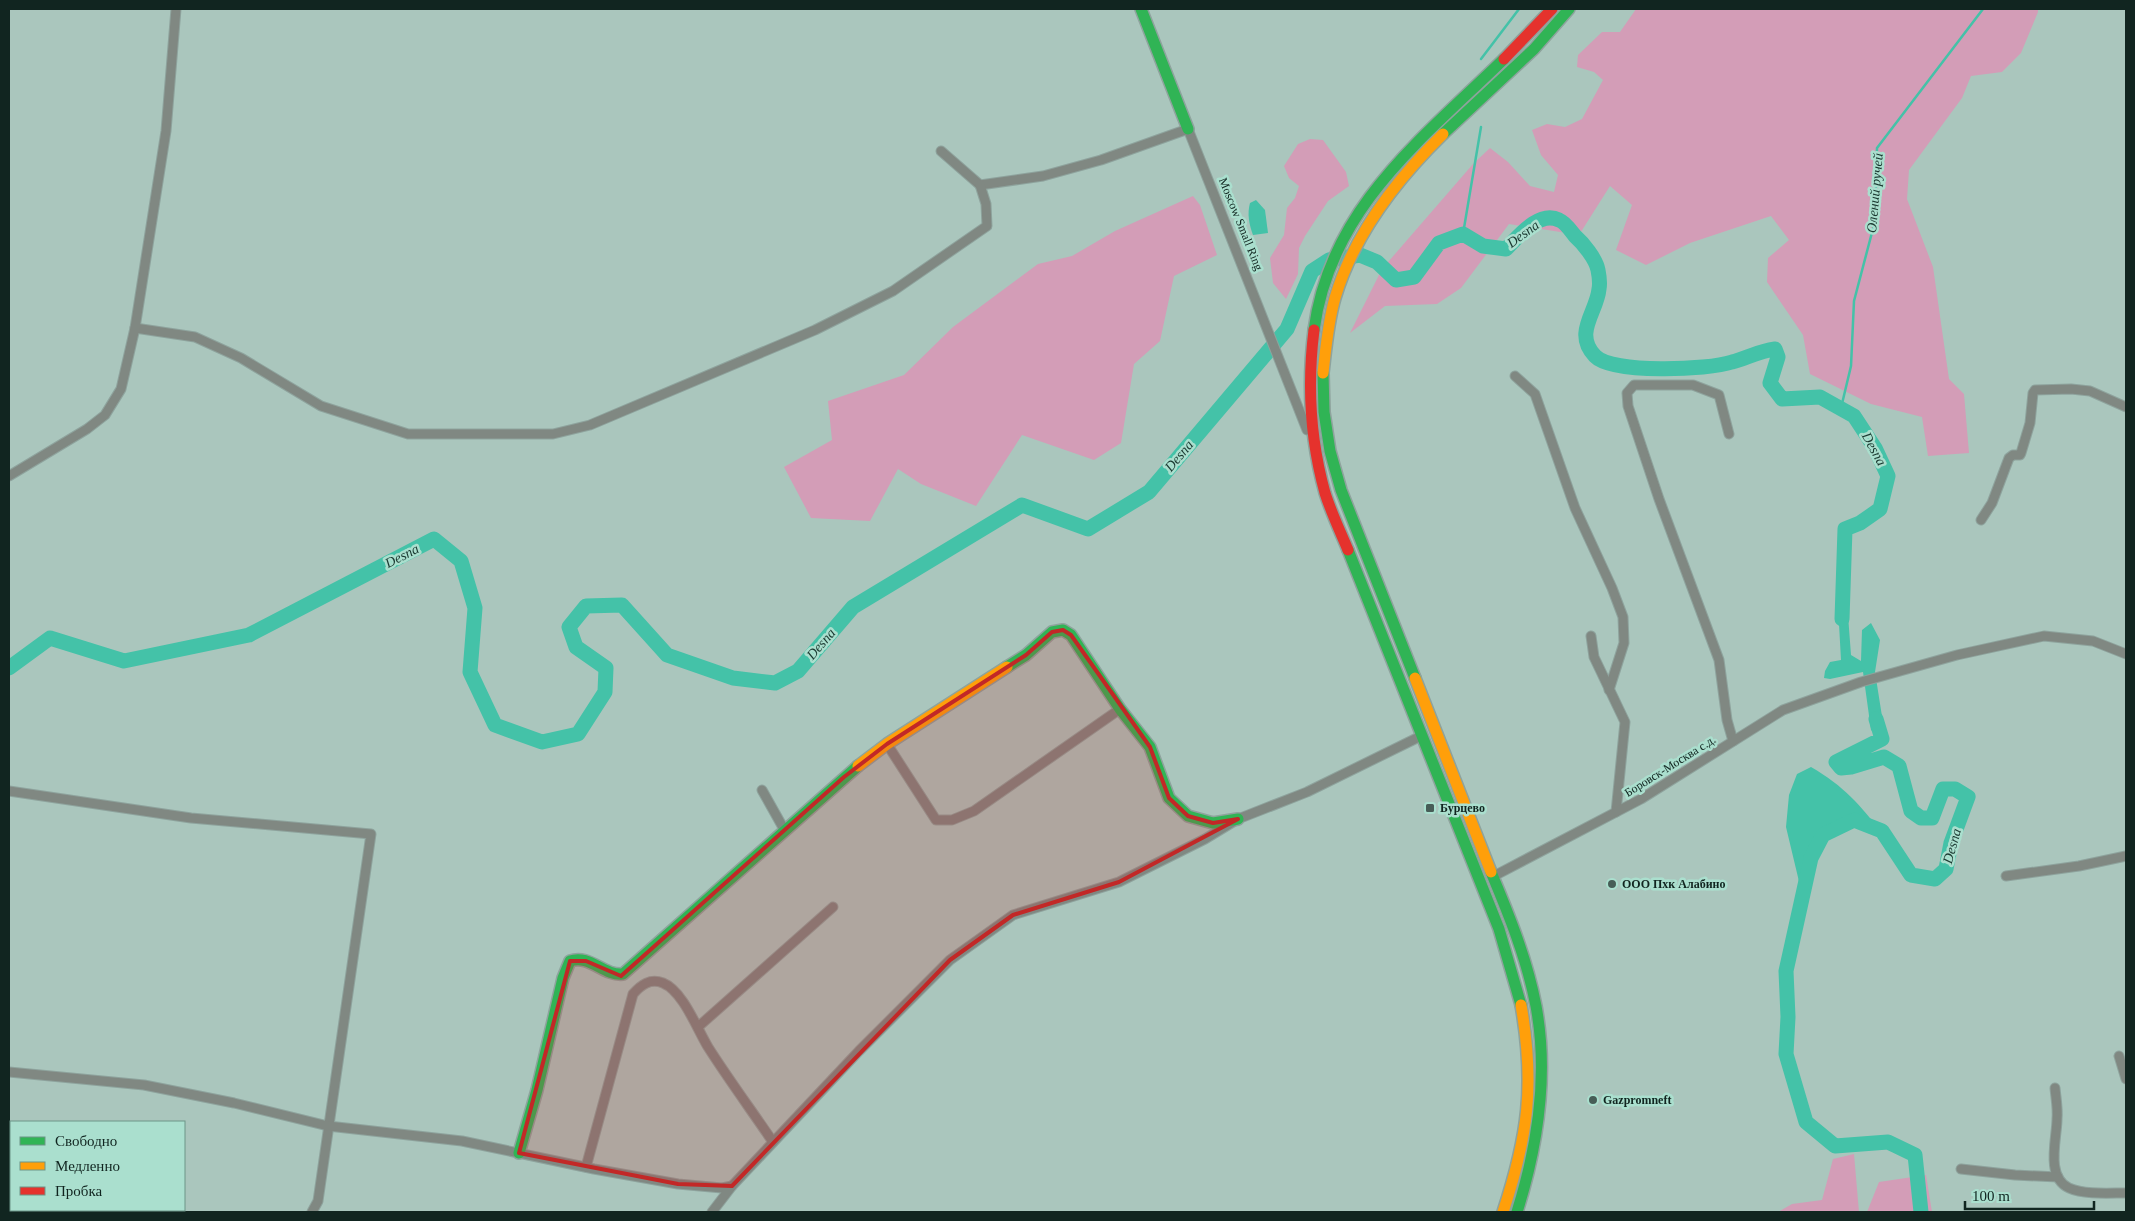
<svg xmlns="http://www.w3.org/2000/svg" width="2135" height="1221" font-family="Georgia,serif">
<rect width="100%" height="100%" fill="#aac6bd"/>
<g fill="#d39db7">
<polygon points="1636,9 2038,9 2038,12 2021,53 2002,72 1971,76 1962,98 1909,170 1907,199 1933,267 1949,379 1964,394 1969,453 1928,456 1922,417 1871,404 1810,374 1803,335 1767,282 1768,258 1789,240 1771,216 1690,243 1646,265 1616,250 1632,205 1610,186 1579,235 1509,224 1461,288 1437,304 1385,306 1350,333 1382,269 1473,164 1490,148 1508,162 1530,186 1554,192 1558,175 1541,155 1532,130 1547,124 1565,127 1582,119 1603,80 1594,72 1577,67 1578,55 1602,32 1620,32"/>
<polygon points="1310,139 1323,140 1346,172 1349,186 1328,201 1305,236 1299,248 1298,274 1286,299 1273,283 1270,258 1284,235 1287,208 1295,198 1299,186 1289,178 1284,166 1298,144"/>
<polygon points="1193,196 1200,205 1217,255 1174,276 1160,341 1134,364 1121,443 1094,460 1022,435 976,506 921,484 898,469 870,521 811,518 784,467 832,440 828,401 904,375 953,327 1038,264 1072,256 1115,231"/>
<polygon points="1854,1154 1859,1212 1778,1212 1792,1204 1822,1200 1833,1159"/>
<polygon points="1926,1175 1932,1212 1867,1212 1879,1182"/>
</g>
<g fill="#44c2a8">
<path d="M1256,200L1265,210L1268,233L1253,235C1249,224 1247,214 1250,203Z"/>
<polygon points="1842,600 1847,602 1851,655 1861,661 1862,630 1871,623 1880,640 1875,672 1884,729 1882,739 1871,730 1863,672 1830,679 1824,678 1825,671 1830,662 1841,660 1838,606"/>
<path d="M1811,767C1844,786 1860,805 1883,834L1854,820L1823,835L1811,858L1802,894L1786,827L1789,795L1797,774Z"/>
</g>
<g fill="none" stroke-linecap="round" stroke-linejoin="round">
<g stroke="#44c2a8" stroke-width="2.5">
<polyline points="1481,59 1519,9"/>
<polyline points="1463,234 1481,127"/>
<polyline points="1841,408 1851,366 1854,301 1875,221 1877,148 1983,9"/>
</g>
<g stroke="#44c2a8" stroke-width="15">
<path d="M9,668L50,638L124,661L249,635L434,539L461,561L475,608L470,672L495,725L542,742L578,734L605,692L606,668L576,647L569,627L586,606L622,605L667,655L733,678L775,683L798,671L853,607L1022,505L1088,529L1149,492L1287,329L1312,271L1329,260L1360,255L1377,262L1396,280L1414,277L1439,243L1463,234L1483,246L1506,249C1518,237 1539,210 1559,220C1565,222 1571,231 1575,236C1583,243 1596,259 1598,270C1599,275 1600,284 1599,289C1597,312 1573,333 1595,356C1612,374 1708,370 1732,362C1747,358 1759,351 1775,349L1778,357L1770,383L1782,399L1820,397L1854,416L1875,448L1888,476L1880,509L1860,523L1845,529L1842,619"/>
<polyline points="1876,719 1882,739 1836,762 1841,768 1851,767 1884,757 1899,766 1911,811 1921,818 1932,818 1943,789 1955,789 1968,797 1951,843 1946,869 1935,879 1911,875 1882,831 1854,820 1823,835 1811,858 1786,971 1788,1017 1786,1054 1806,1122 1835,1146 1888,1142 1915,1155 1921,1212"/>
</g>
<g stroke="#8ea39d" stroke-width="11">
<g id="street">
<polyline points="941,151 980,185 1043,176 1101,160 1188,129 1307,430"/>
<polyline points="135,328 195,337 241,358 321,406 408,434 553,434 590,425 815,330 893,291 987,226 986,204 980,185"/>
<polyline points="1515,376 1535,394 1575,508 1612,588 1623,617 1624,643 1609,690"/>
<polyline points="1729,434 1719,395 1693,385 1634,385 1627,393 1628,406 1659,499 1719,660 1727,720 1733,741"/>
<polyline points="9,476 87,429 105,415 121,389 135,328 166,131 176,9"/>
<polyline points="1981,520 1992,503 2009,458 2013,455 2020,455 2021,453 2030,423 2033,393 2035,390 2071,389 2090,391 2126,407"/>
<polyline points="1591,636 1594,657 1625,722 1616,812"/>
<polyline points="887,744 936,820 952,820 974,811 1120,709"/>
<polyline points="762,790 785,831"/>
<polyline points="9,791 191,818 371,834 318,1201 312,1212"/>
<polyline points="1494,876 1641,799 1783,710 1861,682 1957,655 2044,636 2093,641 2126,654"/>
<polyline points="2006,876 2079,866 2126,856"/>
<polyline points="698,1027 833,907"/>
<polyline points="2119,1056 2126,1079"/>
<polyline points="9,1072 144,1085 234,1103 328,1126 462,1141 594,1169 678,1184 722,1188 732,1186"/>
<path d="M2055,1088C2056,1099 2058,1109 2057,1119C2057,1138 2045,1177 2069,1188C2085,1195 2109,1193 2126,1193"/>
<path d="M586,1167L633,994C641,985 650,978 663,983C683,991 697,1029 708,1047C729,1080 752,1111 773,1142"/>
<polyline points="1961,1169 2015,1175 2058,1177"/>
<polyline points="9,1180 11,1181"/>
<polyline points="112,1210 121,1212"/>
<polyline points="712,1212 732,1186 859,1051 950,960 1013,915 1119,882 1205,839 1238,819 1307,792 1421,736"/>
</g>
</g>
<g stroke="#8ea39d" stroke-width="14">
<g id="fast">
<polyline points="1141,9 1188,129"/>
<polyline points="1443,134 1534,49 1569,9"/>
<path d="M1314,330C1330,208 1422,139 1504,59"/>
<polyline points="1323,373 1324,412 1330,451 1341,490 1415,678"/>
<polyline points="1348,550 1499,929 1521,1005"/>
<polyline points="1007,667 1026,655 1052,632 1063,630 1071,635 1120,709 1150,747 1169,798 1188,816 1213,823 1238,819"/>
<path d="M1491,872C1509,915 1527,959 1536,1006C1549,1076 1538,1145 1517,1212"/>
<path d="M519,1153L537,1090L563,978L570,961C590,954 603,976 623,974L858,766"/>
</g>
</g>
<g stroke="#8ea39d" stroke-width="14">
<g id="slow">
<path d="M1323,373C1326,347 1328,322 1335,298C1354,234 1396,180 1443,134"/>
<polyline points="1415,678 1491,872"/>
<polyline points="858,766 887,744 1007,667"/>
<path d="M1503,1212C1528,1136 1535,1085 1521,1005"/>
</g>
</g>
<g stroke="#8ea39d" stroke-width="14">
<g id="jam">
<polyline points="1504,59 1552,9"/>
<path d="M1314,330C1307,386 1310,439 1325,493C1331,512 1340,531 1348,550"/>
</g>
</g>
<use href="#street" stroke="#808882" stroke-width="9"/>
<use href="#fast" stroke="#30b455" stroke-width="11"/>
<use href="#slow" stroke="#ff9f0a" stroke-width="11"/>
<use href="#jam" stroke="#e5322d" stroke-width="11"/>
</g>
<path fill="#c22827" fill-opacity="0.2" stroke="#c22827" stroke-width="4" stroke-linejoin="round" d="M1063,630L1071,635L1150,747L1169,798L1188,816L1213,823L1238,819L1119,882L1013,915L950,960L732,1186L678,1184L519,1153L570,961H586L621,976L844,777L887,744L1026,655L1052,632Z"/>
<g fill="#475d57" stroke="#aadfce" stroke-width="2">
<rect x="1425" y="803" width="10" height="10" rx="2.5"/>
<circle cx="1612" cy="884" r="5"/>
<circle cx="1593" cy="1100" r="5"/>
</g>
<g text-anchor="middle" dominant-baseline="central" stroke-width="5" stroke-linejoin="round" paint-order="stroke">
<g font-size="12" fill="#112520" stroke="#aadfce">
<text transform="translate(1241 224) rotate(68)">Moscow Small Ring</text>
<text transform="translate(1670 766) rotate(-32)">Боровск-Москва с.д.</text>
</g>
<g font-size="12" font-weight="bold" fill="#112520" stroke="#aadfce" text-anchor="start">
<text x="1440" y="808">Бурцево</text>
<text x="1622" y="884">ООО Пхк Алабино</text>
<text x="1603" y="1100">Gazpromneft</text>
</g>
<g font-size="14" font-style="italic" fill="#1a3830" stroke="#aadfce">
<text transform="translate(1875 193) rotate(-85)">Олений ручей</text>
<text transform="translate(1523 234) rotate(-36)">Desna</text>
<text transform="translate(1874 449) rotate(61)">Desna</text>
<text transform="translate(1179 456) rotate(-50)">Desna</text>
<text transform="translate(402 556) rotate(-27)">Desna</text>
<text transform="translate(821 644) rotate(-49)">Desna</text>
<text transform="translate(1952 846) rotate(-74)">Desna</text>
</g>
</g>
<rect width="2135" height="1221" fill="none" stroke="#112520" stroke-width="20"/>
<rect x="10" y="1121" width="175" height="90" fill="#aadfce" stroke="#6d9588"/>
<rect x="20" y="1137" width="25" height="8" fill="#30b455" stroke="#6d9588"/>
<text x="55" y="1146" font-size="15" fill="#112520">Свободно</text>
<rect x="20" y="1162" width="25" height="8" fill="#ff9f0a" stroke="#6d9588"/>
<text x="55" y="1171" font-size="15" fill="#112520">Медленно</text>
<rect x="20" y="1187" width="25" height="8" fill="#e5322d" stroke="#6d9588"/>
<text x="55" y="1196" font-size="15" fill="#112520">Пробка</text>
<path d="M1965 1201v8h129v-8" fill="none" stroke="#112520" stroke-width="2.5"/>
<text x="1972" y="1201" font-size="15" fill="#112520" stroke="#aadfce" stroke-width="4" paint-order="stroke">100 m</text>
</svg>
